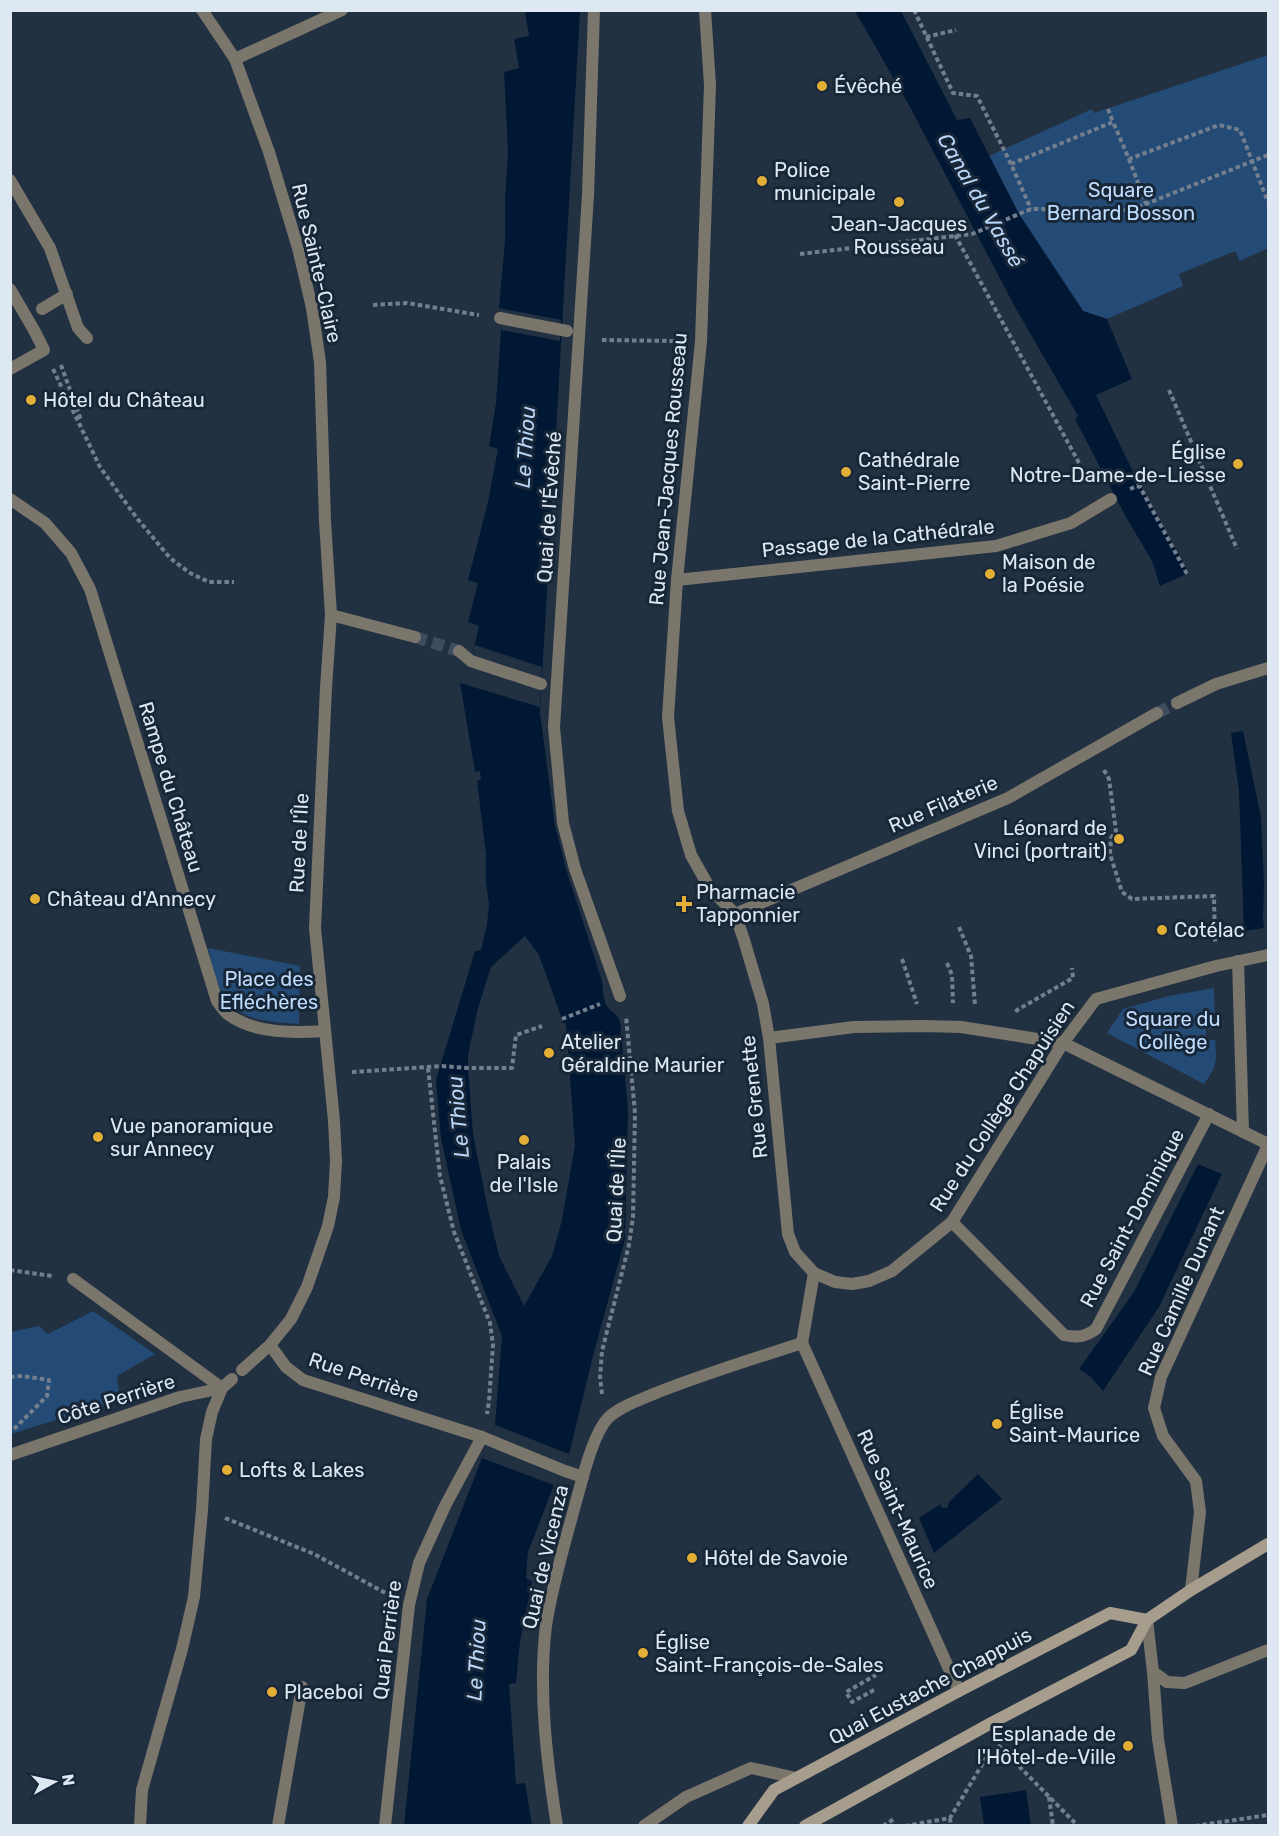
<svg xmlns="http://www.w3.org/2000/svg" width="1279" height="1836" font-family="Rubik,sans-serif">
<rect width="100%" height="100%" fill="#223142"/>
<g fill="#234b75">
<polygon points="1268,55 1268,248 1240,261 1235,251 1179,274 1183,286 1107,319 1083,311 1019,214 989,156 1092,109 1094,113"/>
<path d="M208,948L300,966L299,1024C235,1020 222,1012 208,948Z"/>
<path d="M1214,988L1215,1029H1206V1040H1215C1217,1061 1217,1067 1204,1084L1107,1033L1123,1009L1169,996Z"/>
<polygon points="93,1311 155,1354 117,1376 120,1400 11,1434 11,1332 39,1326 48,1334"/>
</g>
<g fill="#001834" fill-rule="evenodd">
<path d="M525,11H580L540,713L555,826L567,872L602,981C603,991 603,1003 610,1010C615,1014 617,1015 620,1021L628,1110L625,1239L593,1356L565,1471L554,1485L528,1552L526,1578L532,1582L520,1642L516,1683L509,1684L516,1784L525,1783L532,1825L404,1826L427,1599L495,1425L502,1336L461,1230L441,1138L436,1080L475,951L481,950L487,925L489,904L486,883V854L477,781L481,780L480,771L475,772L460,683L471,661L479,626L468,622L478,583L468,580L488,502L498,449L489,446L496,403L501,330L499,308L505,240V197L508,153L504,72L519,68L514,39L529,36ZM525,936L539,955L562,1019L563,1023H566L575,1145L562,1220L552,1256L524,1306L499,1256L487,1205L473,1134L468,1068V1055L478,1008L491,967Z"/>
<polygon points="855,11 901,11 957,120 970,118 1019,214 1083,311 1107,319 1132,379 1096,395 1135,476 1189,573 1160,586 1152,561 1126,517 1075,419 1078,416 1015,307 911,109"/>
<polygon points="1243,731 1261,817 1264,886 1263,916 1264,928 1244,931 1239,791 1231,733"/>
<polygon points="1198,1164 1222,1174 1159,1307 1103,1391 1091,1377 1079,1369 1134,1292"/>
<polygon points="978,1474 1002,1499 934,1553 919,1518 941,1504 941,1507 947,1508 949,1502"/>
<polygon points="1026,1790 1031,1825 984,1825 980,1797"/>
</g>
<g fill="#223142">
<polygon points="499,308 561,320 560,341 501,330"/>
<polygon points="475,645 542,667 540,707 460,683 471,661"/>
<polygon points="495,1425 569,1454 565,1471 554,1485 482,1458"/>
</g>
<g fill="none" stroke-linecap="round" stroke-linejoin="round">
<g stroke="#3e4c5d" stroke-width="12" stroke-dasharray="12 6" stroke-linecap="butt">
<polyline points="415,637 459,651"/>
<polyline points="1157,713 1177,703"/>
</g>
<g stroke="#737f8e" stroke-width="4" stroke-dasharray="4.5 3" stroke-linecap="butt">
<polyline points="914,10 953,93 977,96 1011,164 1031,209"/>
<polyline points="926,37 956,30"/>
<polyline points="1108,109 1113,122"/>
<polyline points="1129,159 1146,204"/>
<polyline points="1011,164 1113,122 1129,159 1219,125 1240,130 1268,202"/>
<polyline points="955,235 1091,485"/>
<polyline points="800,254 972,234 1031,209 1131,210 1268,155"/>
<polyline points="373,305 407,303 479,315"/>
<polyline points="602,340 679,341"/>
<polyline points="61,365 81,420"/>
<polyline points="53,369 100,467 136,517 170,558 190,573 209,582 234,582"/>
<polyline points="1169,390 1237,549"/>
<polyline points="1130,489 1137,486 1140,487 1187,574"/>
<polyline points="1104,770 1109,779 1116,831 1111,838 1110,854 1122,892 1132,899 1214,896 1215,943"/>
<polyline points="959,927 971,956 975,1005"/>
<polyline points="902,959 917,1004"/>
<polyline points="947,963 952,975 953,1003"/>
<polyline points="1016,1012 1017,1010 1073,978 1072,968"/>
<polyline points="562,1019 600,1004"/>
<polyline points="428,1068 440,1176 454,1232 490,1323 493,1345 489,1401 487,1414"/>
<polyline points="352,1072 441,1066 468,1068 512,1068 516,1035 542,1026"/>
<polyline points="10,1270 52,1276"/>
<polyline points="10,1377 22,1376 49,1380 47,1396 14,1429"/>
<polyline points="602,1394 600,1377 602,1351 629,1245 633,1217 635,1113 626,1016"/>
<polyline points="225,1518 314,1554 389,1595"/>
<polyline points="874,1690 852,1702 846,1692 876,1675"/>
<polyline points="998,1745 1078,1826"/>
<polyline points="1049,1797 1053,1826"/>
<polyline points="950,1818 951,1826"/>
<polyline points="883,1826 894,1819"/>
<polyline points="905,1826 950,1818 989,1753"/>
<polyline points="1195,1826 1268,1815"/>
</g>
<g stroke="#7b766c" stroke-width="12">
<polyline points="1147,1620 1153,1672 1158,1739 1172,1826"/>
<polyline points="1153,1672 1167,1682 1185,1683 1268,1650"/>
<polyline points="278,1826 302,1687"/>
<polyline points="644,1826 686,1797 751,1768 796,1778"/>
</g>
<g stroke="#7b766c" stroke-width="12">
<polyline points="202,10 235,59 269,152 298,248 312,308 320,362 325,521 331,615 326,688 315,928 334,1121 336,1161 334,1197 328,1226 307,1287 291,1319 270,1345 242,1370"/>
<polyline points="594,10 588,195 554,727 563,823 575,869 620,996"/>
<polyline points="705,10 710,85 701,341 677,580 668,717 678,811 691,855 709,887 735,914 744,940 763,1004 769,1038 788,1234 795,1252 814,1273 835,1282 852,1284 869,1281 892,1271 952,1222 1063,1043 1096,999 1216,966 1268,955"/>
<polyline points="235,59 342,10"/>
<polyline points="10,180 50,248 78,328 87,338"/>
<polyline points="10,289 34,330 44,350 10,369"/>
<polyline points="42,309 67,294"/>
<polyline points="500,318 567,331"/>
<path d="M10,499L45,523L71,553L90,589L217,1001C221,1006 224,1012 229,1015C256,1034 295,1033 325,1031"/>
<polyline points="677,580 996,546 1071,523 1111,499"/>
<polyline points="331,615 415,637"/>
<polyline points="459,651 471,661 541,684"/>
<polyline points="1177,703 1216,684 1268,668"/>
<polyline points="735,914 1008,798 1157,713"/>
<polyline points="1238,961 1243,1132"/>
<polyline points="769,1038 854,1027 924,1026 961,1027 1063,1043 1268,1144"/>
<path d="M952,1222L1064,1335C1078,1338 1085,1337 1096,1329L1209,1114"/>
<polyline points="73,1279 222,1388"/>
<polyline points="802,1343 959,1691"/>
<polyline points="802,1343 814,1273"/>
<polyline points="270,1345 286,1367 303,1380 482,1437 565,1471 583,1477"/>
<polyline points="10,1455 180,1397 222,1388 232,1379"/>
<polyline points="1191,1590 1200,1512 1196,1481 1163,1436 1154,1408 1161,1377 1268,1145"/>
<polyline points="140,1826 142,1790 182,1649 194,1597 202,1510 206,1439 212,1412 222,1388"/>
<polyline points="385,1826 409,1605 419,1563 445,1506 482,1437"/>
<path d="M557,1826C547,1763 538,1690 546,1626C552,1585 566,1539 577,1498C583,1477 593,1434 608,1418C621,1406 640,1400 656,1393C704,1374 753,1359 802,1343"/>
</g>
<g stroke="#a69d8d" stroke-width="12">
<polyline points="748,1826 774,1790 959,1691 1110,1613 1147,1620"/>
<polyline points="805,1826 993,1722 1131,1650 1147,1620 1191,1590 1268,1544"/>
</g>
</g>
<g fill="#e3ae35" stroke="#182738" stroke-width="2">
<circle cx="822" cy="86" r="6"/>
<circle cx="762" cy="181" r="6"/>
<circle cx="899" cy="202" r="6"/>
<circle cx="31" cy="400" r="6"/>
<circle cx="1238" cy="464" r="6"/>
<circle cx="846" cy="472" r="6"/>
<circle cx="990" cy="574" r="6"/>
<circle cx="1119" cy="839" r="6"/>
<circle cx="35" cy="899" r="6"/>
<path d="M681 895h6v6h6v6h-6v6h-6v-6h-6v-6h6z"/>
<circle cx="1162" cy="930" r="6"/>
<circle cx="549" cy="1053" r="6"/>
<circle cx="98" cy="1137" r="6"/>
<circle cx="524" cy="1140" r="6"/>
<circle cx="997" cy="1424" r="6"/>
<circle cx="227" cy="1470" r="6"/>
<circle cx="692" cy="1558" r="6"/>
<circle cx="643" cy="1653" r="6"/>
<circle cx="272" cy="1692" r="6"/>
<circle cx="1128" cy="1746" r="6"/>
</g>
<g text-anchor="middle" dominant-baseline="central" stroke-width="6" stroke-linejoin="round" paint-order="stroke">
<g font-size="20" fill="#dee8f3" stroke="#182738" text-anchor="start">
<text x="834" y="86">Évêché</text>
<text x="774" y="170">Police<tspan x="774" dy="23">municipale</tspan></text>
<text x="899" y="224" text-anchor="middle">Jean-Jacques<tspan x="899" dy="23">Rousseau</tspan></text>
<text x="43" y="400">Hôtel du Château</text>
<text x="1226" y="452" text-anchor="end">Église<tspan x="1226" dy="23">Notre-Dame-de-Liesse</tspan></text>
<text x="858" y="460">Cathédrale<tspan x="858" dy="23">Saint-Pierre</tspan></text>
<text x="1002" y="562">Maison de<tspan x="1002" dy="23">la Poésie</tspan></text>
<text x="1107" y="828" text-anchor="end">Léonard de<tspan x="1107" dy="23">Vinci (portrait)</tspan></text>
<text x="696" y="892">Pharmacie<tspan x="696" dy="23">Tapponnier</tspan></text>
<text x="47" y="899">Château d'Annecy</text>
<text x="1174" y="930">Cotélac</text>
<text x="561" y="1042">Atelier<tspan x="561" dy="23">Géraldine Maurier</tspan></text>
<text x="110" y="1126">Vue panoramique<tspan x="110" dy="23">sur Annecy</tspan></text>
<text x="524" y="1162" text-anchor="middle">Palais<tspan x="524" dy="23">de l'Isle</tspan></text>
<text x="1009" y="1412">Église<tspan x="1009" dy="23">Saint-Maurice</tspan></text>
<text x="239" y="1470">Lofts &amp; Lakes</text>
<text x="704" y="1558">Hôtel de Savoie</text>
<text x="655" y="1642">Église<tspan x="655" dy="23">Saint-François-de-Sales</tspan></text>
<text x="284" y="1692">Placeboi</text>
<text x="1116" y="1734" text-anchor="end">Esplanade de<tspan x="1116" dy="23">l'Hôtel-de-Ville</tspan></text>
</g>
<g font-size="20" fill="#bfddfe" stroke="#182738">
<text x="1121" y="190">Square<tspan x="1121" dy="23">Bernard Bosson</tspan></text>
<text x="269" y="979">Place des<tspan x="269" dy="23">Efléchères</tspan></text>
<text x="1173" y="1019">Square du<tspan x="1173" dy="23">Collège</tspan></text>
</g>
<g font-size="20" fill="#dee8f3" stroke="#182738">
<text transform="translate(317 263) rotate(77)">Rue Sainte-Claire</text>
<text transform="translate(668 469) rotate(-85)">Rue Jean-Jacques Rousseau</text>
<text transform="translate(549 507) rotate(-86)">Quai de l'Évêché</text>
<text transform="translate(878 538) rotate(-6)">Passage de la Cathédrale</text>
<text transform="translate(171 787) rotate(73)">Rampe du Château</text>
<text transform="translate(943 804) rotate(-23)">Rue Filaterie</text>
<text transform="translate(299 843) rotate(-87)">Rue de l'Île</text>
<text transform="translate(754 1097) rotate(-96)">Rue Grenette</text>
<text transform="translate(1002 1106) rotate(-57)">Rue du Collège Chapuisien</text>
<text transform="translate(616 1190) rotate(-87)">Quai de l'Île</text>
<text transform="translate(1132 1218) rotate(-62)">Rue Saint-Dominique</text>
<text transform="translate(1181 1291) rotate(-66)">Rue Camille Dunant</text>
<text transform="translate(364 1377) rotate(19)">Rue Perrière</text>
<text transform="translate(116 1399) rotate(-18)">Côte Perrière</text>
<text transform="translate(898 1509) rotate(66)">Rue Saint-Maurice</text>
<text transform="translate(545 1557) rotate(-77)">Quai de Vicenza</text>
<text transform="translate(387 1640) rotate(-83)">Quai Perrière</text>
<text transform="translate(930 1686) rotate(-28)">Quai Eustache Chappuis</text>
</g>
<g font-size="21" font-style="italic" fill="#b8d6f7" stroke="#182738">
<text transform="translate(981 200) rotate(60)">Canal du Vassé</text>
<text transform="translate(525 447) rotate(-86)">Le Thiou</text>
<text transform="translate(458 1117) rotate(-95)">Le Thiou</text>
<text transform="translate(476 1660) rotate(-87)">Le Thiou</text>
</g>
</g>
<rect width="1279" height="1836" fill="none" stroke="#dee8f3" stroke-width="24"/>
<g transform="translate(54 1782) rotate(82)" stroke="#182738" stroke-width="4.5" paint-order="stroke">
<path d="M0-4.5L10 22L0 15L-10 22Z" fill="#dee8f3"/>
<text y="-9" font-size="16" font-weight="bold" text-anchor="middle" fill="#dee8f3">N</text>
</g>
</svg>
